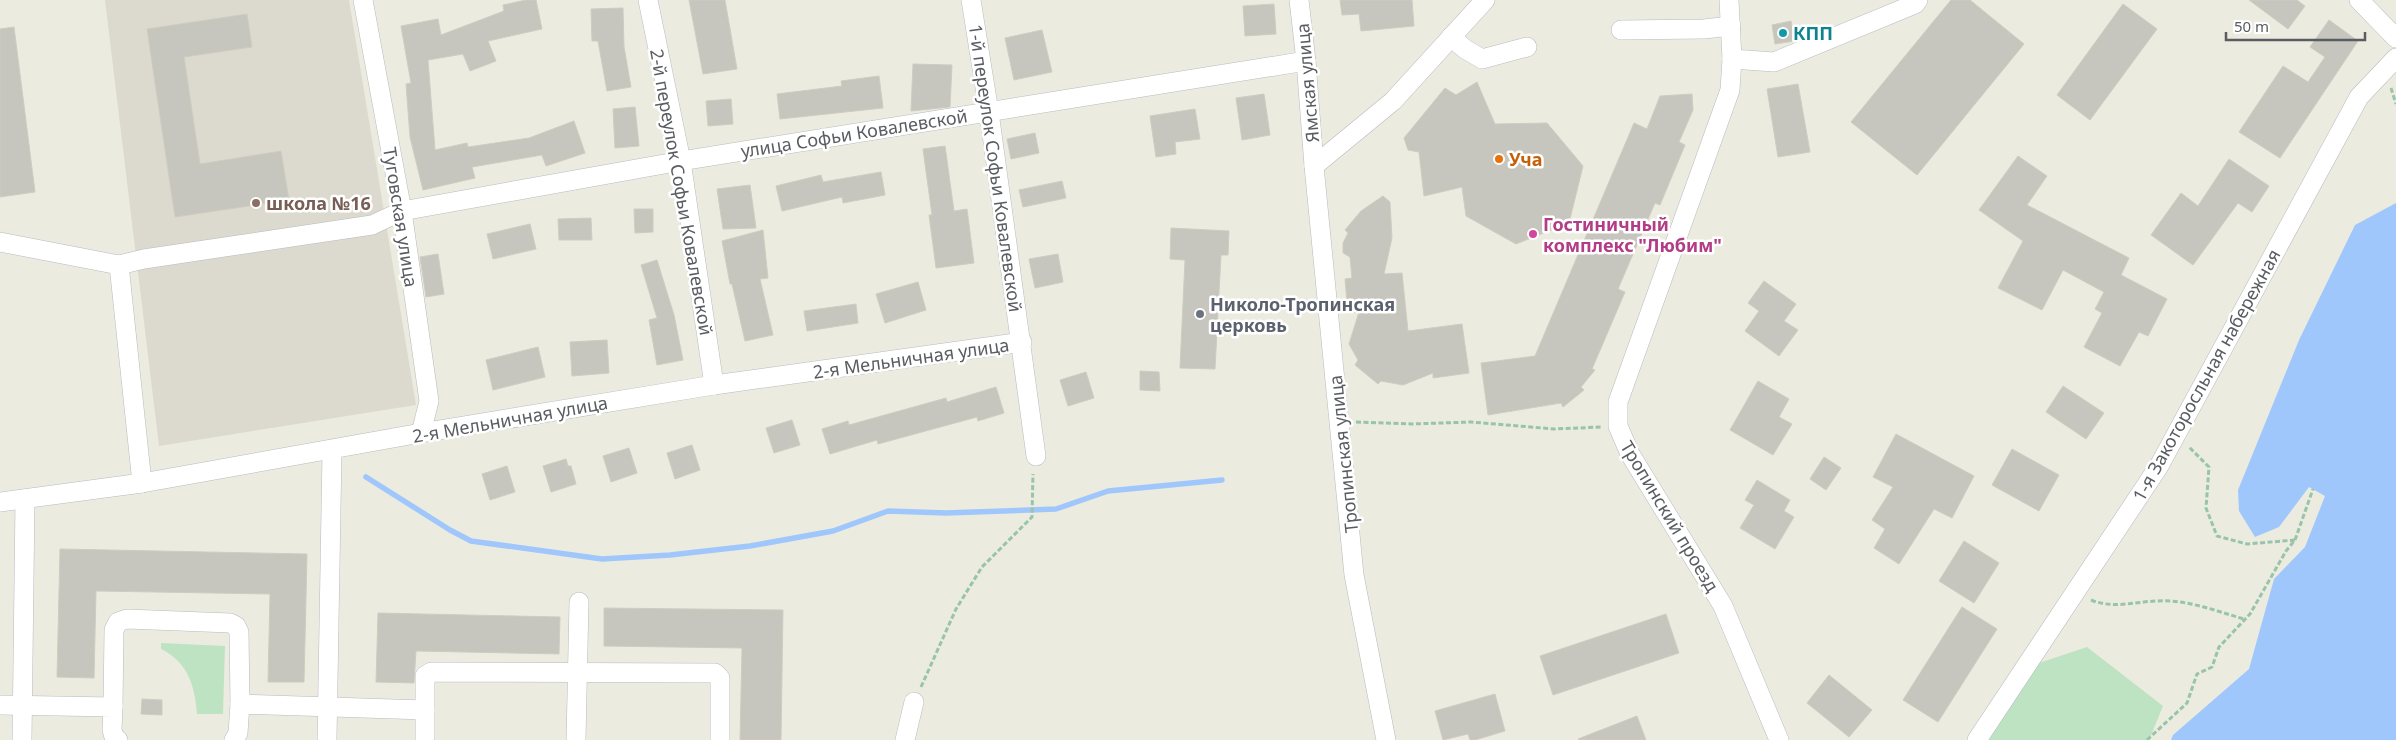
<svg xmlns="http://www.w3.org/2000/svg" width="2396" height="740" font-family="'Noto Sans',sans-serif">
<rect width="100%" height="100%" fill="#ecebe0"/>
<polygon fill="#dcdace" points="105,0 349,0 416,405 159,446"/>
<g fill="#bde3c2">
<path d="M161,643L225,646L223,714H197C195,686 188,662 161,649Z"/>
<polygon points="2087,647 2163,706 2149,740 1984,740 2033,665"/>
</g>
<polygon fill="#a0c7fc" points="2396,203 2396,740 2171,740 2173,735 2249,669 2274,579 2305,547 2325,496 2309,487 2279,527 2255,537 2239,511 2238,490 2299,340 2355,225"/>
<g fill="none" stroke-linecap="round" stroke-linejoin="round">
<polyline stroke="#a0c7fc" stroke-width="5.5" points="366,477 450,530 471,541 602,559 670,555 750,546 833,531 888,511 946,513 1056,509 1108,491 1222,480"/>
</g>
<g fill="#c6c5be" stroke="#d0cdbf">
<polygon points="526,0 536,0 542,29 488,41 496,61 470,71 463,54 428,60 435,150 467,143 468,147 529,138 574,121 585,153 546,166 542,155 472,167 475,178 423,190 410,137 406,84 411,83 401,26 438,19 441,35 504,11 503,5"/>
<polygon points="689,0 725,0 737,69 703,74"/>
<polygon points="1340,0 1412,0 1414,26 1361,31 1359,14 1342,15"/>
<polygon points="1951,0 1970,0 2024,44 1917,175 1851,122"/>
<polygon points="2249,0 2297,0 2305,6 2288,29"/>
<polygon points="1274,4 1276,34 1245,36 1243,6"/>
<polygon points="2123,4 2157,29 2090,120 2057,95"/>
<polygon points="623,8 624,47 631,87 607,91 598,41 592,41 591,9"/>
<polygon points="247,14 252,47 184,57 200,164 281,151 289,200 175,217 147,29"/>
<polygon points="2329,20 2358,41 2280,158 2239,132 2283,66 2308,82 2325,57 2310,47"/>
<polygon points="1791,21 1795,41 1775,44 1772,25"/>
<polygon points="14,27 35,192 0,197 0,29"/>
<polygon points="1042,30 1052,72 1014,80 1005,38"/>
<polygon points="913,64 952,65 950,107 911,111"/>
<polygon points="879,76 883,108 780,119 777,94 842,86 841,81"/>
<polygon points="1477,82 1495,124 1547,123 1583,166 1569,223 1516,244 1466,216 1462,187 1424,196 1419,152 1408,150 1404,138 1445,88 1456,95"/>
<polygon points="1798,84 1810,152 1778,157 1767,89"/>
<polygon points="1264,94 1270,135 1242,140 1236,98"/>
<polygon points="1692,94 1693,110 1679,142 1685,145 1660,205 1655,203 1618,289 1625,292 1592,369 1595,370 1581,387 1584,390 1563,407 1561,403 1488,415 1481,363 1535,356 1634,123 1647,129 1660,96"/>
<polygon points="731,99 733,124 708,126 706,101"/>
<polygon points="635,107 639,146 615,148 613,109"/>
<polygon points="1195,109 1200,139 1175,142 1176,154 1156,157 1150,116"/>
<polygon points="1035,133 1039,153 1011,159 1007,139"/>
<polygon points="945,146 954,211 967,209 974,263 936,268 929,215 932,215 923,149"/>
<polygon points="2018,156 2047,176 2027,205 2129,258 2121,275 2167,299 2148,336 2139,332 2120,366 2084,347 2102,313 2095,309 2104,292 2063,270 2042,310 1998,288 2023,241 1979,210"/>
<polygon points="2229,159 2269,186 2252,212 2238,203 2193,265 2151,235 2181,193 2198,206"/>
<polygon points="881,172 885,195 843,203 842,197 782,211 776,186 821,175 823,182"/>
<polygon points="1062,181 1066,198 1023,207 1019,190"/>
<polygon points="750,185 756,228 723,229 717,189"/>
<polygon points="1383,196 1390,202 1392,238 1384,274 1402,273 1408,331 1462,324 1469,373 1433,378 1433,373 1403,385 1381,381 1378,384 1355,365 1358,360 1349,344 1359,312 1348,313 1345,279 1352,278 1350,257 1343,253 1343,243 1348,233 1345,230 1361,211"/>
<polygon points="634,209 653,209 653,232 635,233"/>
<polygon points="591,218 592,240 559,240 558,219"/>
<polygon points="530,224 536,249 493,259 487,234"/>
<polygon points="1171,228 1229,231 1228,255 1221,255 1215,369 1180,368 1185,260 1170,259"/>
<polygon points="763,230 768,278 760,279 773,335 745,341 732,284 730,284 722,241"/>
<polygon points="438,254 444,294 426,297 420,257"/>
<polygon points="1058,254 1063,282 1035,288 1029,259"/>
<polygon points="657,260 674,315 683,360 657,365 649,320 657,318 641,265"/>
<polygon points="1764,281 1796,304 1784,321 1798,330 1779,356 1745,331 1759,311 1748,303"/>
<polygon points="918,282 926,310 885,323 876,294"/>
<polygon points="856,304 858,323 807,331 804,311"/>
<polygon points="607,340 609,373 572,376 570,342"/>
<polygon points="538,347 545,377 493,390 486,360"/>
<polygon points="1140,371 1159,372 1160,391 1140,390"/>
<polygon points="1086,372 1094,398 1068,406 1060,380"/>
<polygon points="1758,381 1789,399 1779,417 1792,424 1773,455 1730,430"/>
<polygon points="2063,386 2104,413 2086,439 2046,412"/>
<polygon points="996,387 1004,413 978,421 977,417 878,444 877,440 830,454 822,429 848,421 849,425 946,398 947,402"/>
<polygon points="792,420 800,445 774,453 766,428"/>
<polygon points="1896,434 1974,476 1952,518 1934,509 1899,564 1874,548 1885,529 1872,520 1893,487 1873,477"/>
<polygon points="692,445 700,470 675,479 667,453"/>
<polygon points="629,448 637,473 611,482 603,456"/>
<polygon points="2012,449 2059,475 2039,511 1992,485"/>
<polygon points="1824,457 1841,468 1826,490 1810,479"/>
<polygon points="566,459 568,466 571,466 576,484 551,492 543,466"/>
<polygon points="507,466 515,492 490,500 482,474"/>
<polygon points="1757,480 1790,500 1784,511 1794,517 1775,549 1740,528 1754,505 1745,500"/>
<polygon points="1964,541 1999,563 1974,603 1939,581"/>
<polygon points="60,549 307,554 304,682 268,682 270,594 96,591 94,678 57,677"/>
<polygon points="1962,607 1997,629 1938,722 1903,700"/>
<polygon points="604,608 783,610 781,740 740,740 742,648 604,646"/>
<polygon points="378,613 560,617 559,654 416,651 414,683 376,682"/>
<polygon points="1666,614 1679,653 1553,695 1540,656"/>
<polygon points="1829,675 1872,710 1849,737 1807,703"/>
<polygon points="1495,694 1505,731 1475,740 1470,740 1468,734 1443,740 1435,711"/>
<polygon points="142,699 162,700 162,715 141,714"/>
<polygon points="1637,716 1646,740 1579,740 1578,739"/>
</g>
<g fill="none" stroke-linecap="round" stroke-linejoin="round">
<g stroke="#b8babf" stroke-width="20">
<g id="minor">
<polyline points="363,0 402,211 429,401 421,433"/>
<polyline points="648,0 681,161 714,385"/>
<polyline points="971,0 989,112 1036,456"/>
<polyline points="1299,0 1306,61 1314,166 1354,575 1386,740"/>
<polyline points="1729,0 1732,59 1730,90 1618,402 1618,426 1630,454 1723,606 1779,740"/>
<polyline points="2359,0 2396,38"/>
<polyline points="1621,30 1704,29 1731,26"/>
<polyline points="1451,37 1465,49 1482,59 1527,47"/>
<polyline points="1732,59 1774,62 1915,4 1918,0"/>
<polyline points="1314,166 1393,101 1485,0"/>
<polyline points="0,242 119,265 144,259 372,225 402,211 681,161 1306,61"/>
<polyline points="119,265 142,483"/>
<polyline points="0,502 142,483 421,433 714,385 1022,342"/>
<polyline points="0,705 113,707 112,730 114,737 118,740"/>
<polyline points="113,707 114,630 118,622 127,619 230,623 236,626 239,632 240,704"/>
<polyline points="22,740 25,499"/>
<polyline points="234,740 238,733 240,704 425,710"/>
<polyline points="327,740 332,451"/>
<polyline points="425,740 425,676 431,672 715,673 720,678 720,740"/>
<polyline points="576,740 579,602"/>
<polyline points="905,740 914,702"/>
<polyline points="1977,740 2159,466 2359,97 2396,58"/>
</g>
</g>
<g stroke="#97c4aa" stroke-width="3" stroke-dasharray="5 2.5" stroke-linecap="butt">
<polyline points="2391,88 2396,104"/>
<polyline points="1356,422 1412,424 1471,422 1554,429 1602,427"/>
<polyline points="2295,540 2313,489"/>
<path d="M2091,600C2113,609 2134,602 2156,601C2186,599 2216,611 2244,619"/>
<polyline points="921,687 956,609 982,567 1032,517 1033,474"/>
<polyline points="2147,740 2187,703 2197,674 2212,667 2219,647 2250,614 2286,551 2295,540 2247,544 2217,536 2206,508 2209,467 2189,447"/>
</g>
<use href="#minor" stroke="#fff" stroke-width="19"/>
</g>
<circle fill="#0f9aa8" stroke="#fff" stroke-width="2" cx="1783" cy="33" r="5"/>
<circle fill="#e8710a" stroke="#fff" stroke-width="2" cx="1499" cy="159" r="5"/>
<circle fill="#8d6e63" stroke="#fff" stroke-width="2" cx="256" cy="203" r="5"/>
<circle fill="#d1479c" stroke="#fff" stroke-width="2" cx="1533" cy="234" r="5"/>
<circle fill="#6b7280" stroke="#fff" stroke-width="2" cx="1200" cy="314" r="5"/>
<g text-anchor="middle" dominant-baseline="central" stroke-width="5" stroke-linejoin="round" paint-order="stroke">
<g font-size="18" font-weight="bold" fill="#0d838f" stroke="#fff" text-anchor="start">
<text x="1793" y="33">КПП</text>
</g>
<g font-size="18" fill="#595c61" stroke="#fff">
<text transform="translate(1307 83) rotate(-95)">Ямская улица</text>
<text transform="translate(854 133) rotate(-9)">улица Софьи Ковалевской</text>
<text transform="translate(996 168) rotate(82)">1-й переулок Софьи Ковалевской</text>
<text transform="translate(682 192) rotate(80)">2-й переулок Софьи Ковалевской</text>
<text transform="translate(401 217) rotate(81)">Туговская улица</text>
<text transform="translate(911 358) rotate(-8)">2-я Мельничная улица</text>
<text transform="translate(2206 375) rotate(-61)">1-я Закоторосльная набережная</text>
<text transform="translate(510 419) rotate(-10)">2-я Мельничная улица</text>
<text transform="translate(1343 454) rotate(-96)">Тропинская улица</text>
<text transform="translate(1670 516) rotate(59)">Тропинский проезд</text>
</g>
<g font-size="18" font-weight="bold" fill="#c56008" stroke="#fff" text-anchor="start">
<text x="1509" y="159">Уча</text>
</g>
<g font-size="18" font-weight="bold" fill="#785e54" stroke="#fff" text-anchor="start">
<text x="266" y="203">школа №16</text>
</g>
<g font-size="18" font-weight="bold" fill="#b23c85" stroke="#fff" text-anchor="start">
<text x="1543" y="224">Гостиничный<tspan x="1543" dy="21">комплекс "Любим"</tspan></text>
</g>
<g font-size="18" font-weight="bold" fill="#5b616d" stroke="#fff" text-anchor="start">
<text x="1210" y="304">Николо-Тропинская<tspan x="1210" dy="21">церковь</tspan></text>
</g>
</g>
<path d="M2226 32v8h139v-8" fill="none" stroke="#595c61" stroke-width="2.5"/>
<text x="2234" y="32" font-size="15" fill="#595c61" stroke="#ffffff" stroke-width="4" paint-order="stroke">50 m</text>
</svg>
